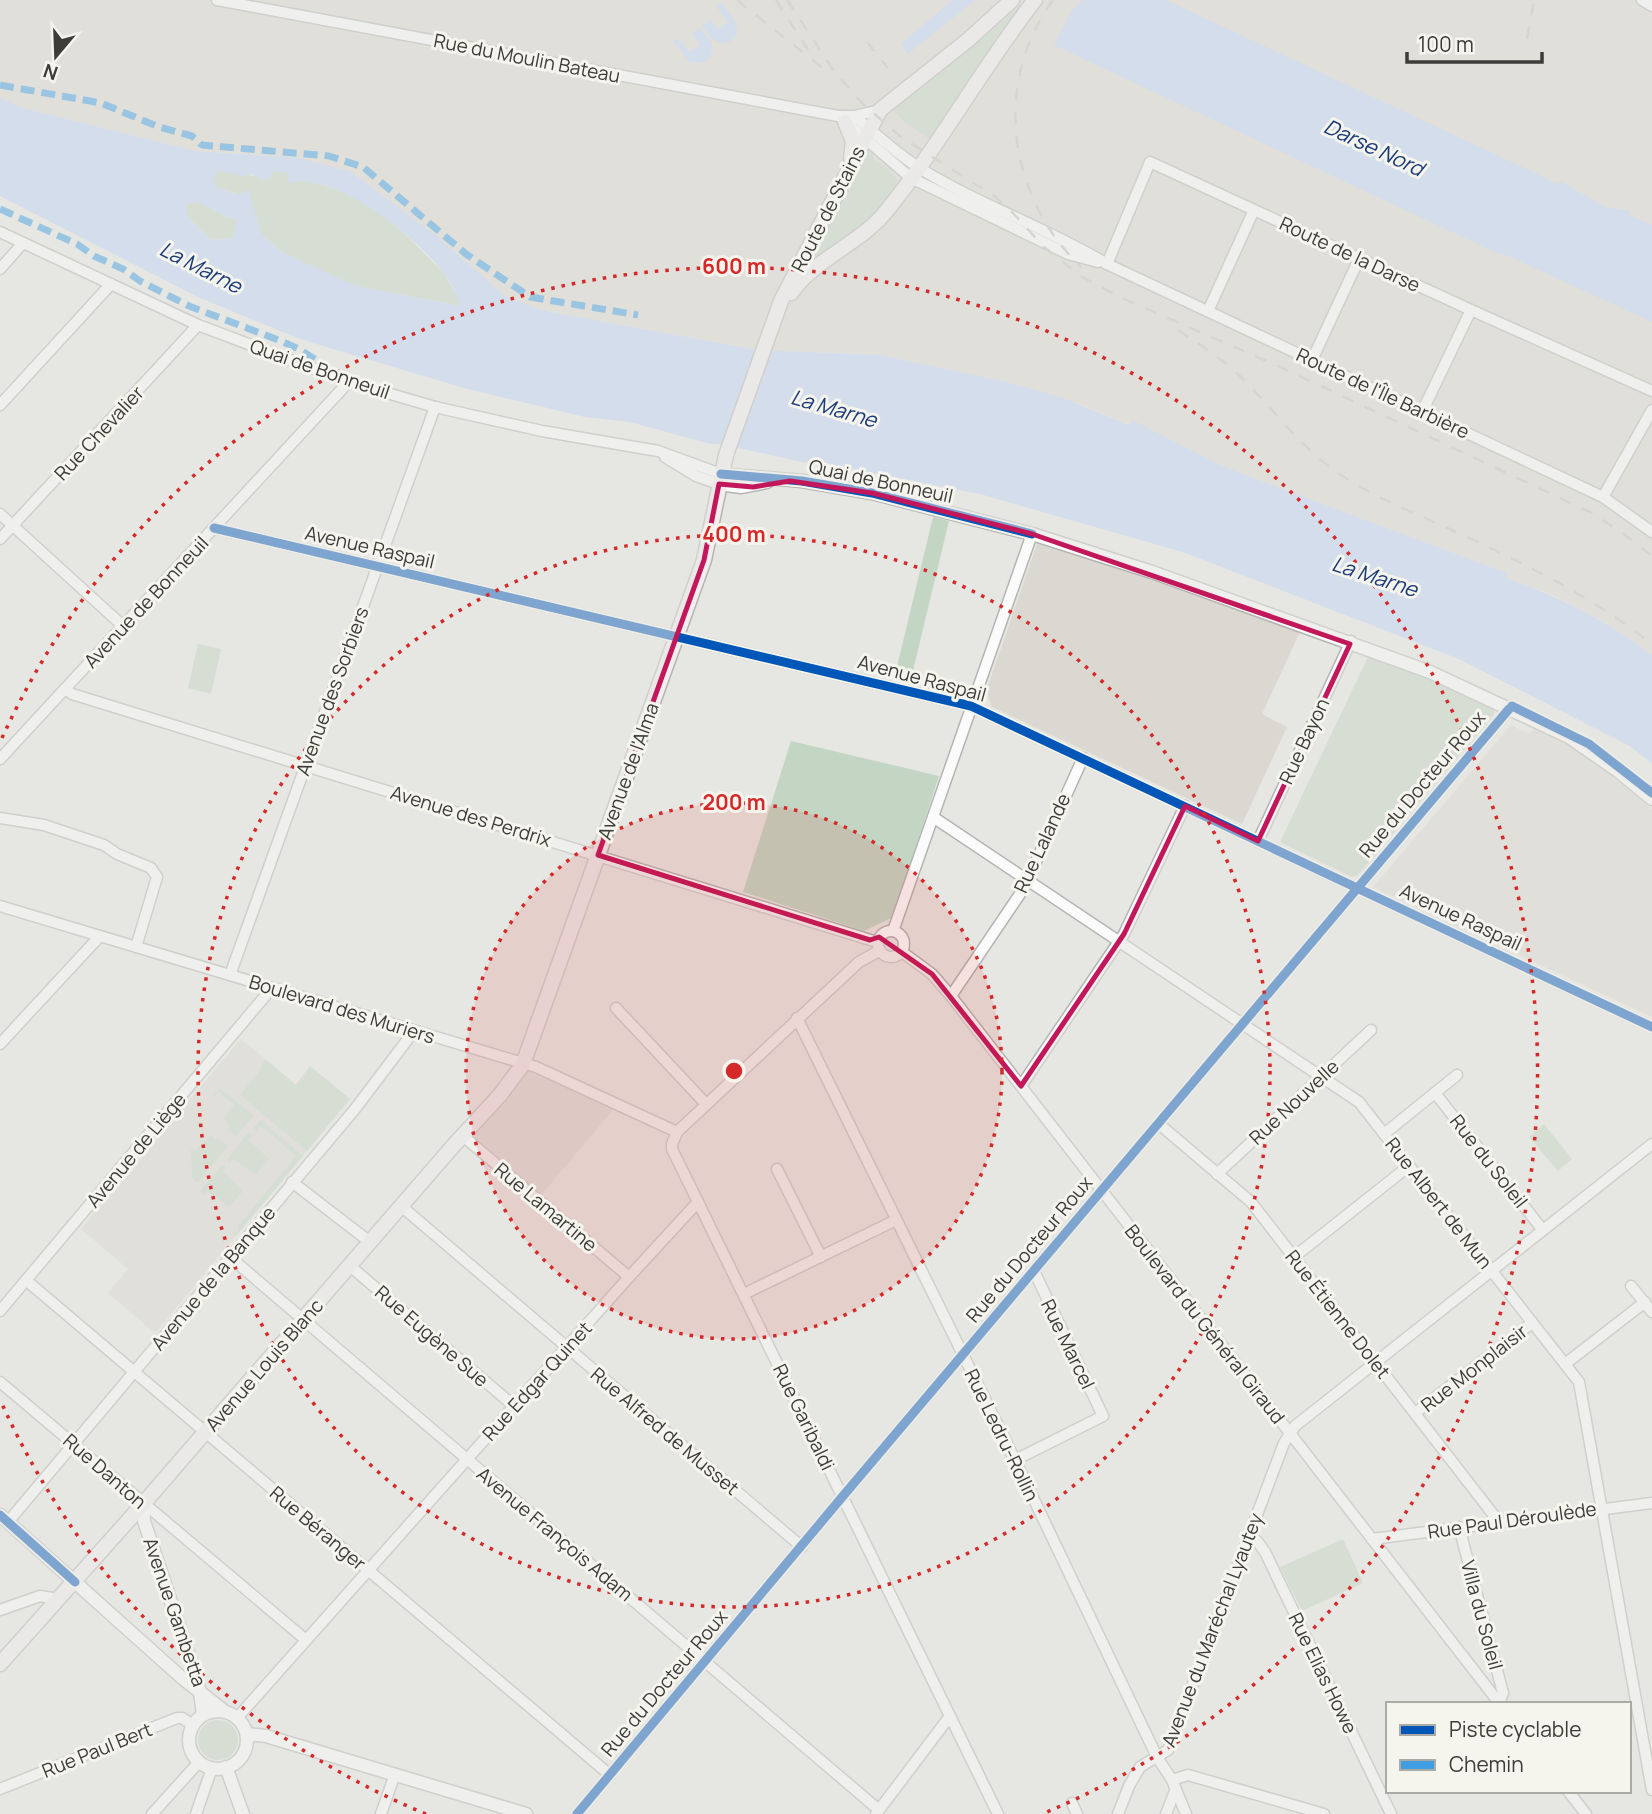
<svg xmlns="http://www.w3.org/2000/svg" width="1652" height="1814" font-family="Manrope,sans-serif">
<rect width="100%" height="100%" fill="#e6e6e2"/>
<g fill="#dad8d0">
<polygon points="0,0 1652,0 1652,655 1606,623 1555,596 1506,578 1507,573 1253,478 1218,464 1132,421 1130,425 1077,403 1007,382 880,355 758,350 540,310 505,296 434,234 298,158 195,151 23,108 0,98"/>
<polygon points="1037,544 1128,571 1300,632 1262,714 1287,727 1242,824 992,707 986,691"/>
<polygon points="1511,725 1529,734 1535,727 1574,745 1652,809 1652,1017 1373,887"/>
<polygon points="241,1039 296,1085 310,1066 350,1099 155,1333 108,1293 128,1269 81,1229"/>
<polygon points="523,1064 617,1105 537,1200 463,1136"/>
</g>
<g fill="#c3d6c3">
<polygon points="1025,2 932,141 904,122 893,110"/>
<path d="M867,151L873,155L874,160L885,166L897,179C892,216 830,251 802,272L854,177L864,152Z"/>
<path d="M219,170C237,175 252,174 269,179L274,171L288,173L352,195L373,208L406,235L444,273L462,306L356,286L323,272L282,252L261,234L256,217L239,195L214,186V176Z"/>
<path d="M197,202C212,207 222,218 237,219L233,238L211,240L187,216L186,204Z"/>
<polygon points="933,517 949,521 910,683 894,679"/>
<polygon points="198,644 221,649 211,694 188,688"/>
<polygon points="1368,657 1428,678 1494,708 1494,714 1357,876 1352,877 1280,842"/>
<polygon points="791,741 939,776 893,917 864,931 743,892"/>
<polygon points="265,1059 296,1085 310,1066 350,1099 307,1151 240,1095 261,1069 261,1066"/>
<polygon points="219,1088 254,1115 236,1136 227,1129 230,1126 223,1118 234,1105 219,1092 212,1098"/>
<polygon points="261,1120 303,1156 236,1236 235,1235 239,1230 237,1227 296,1156 265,1129 259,1127 256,1131 253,1128"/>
<polygon points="1544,1124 1572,1159 1558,1171 1529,1137"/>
<polygon points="248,1133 252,1135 249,1140 269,1159 256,1175 233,1159 230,1163 227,1159"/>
<polygon points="211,1135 215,1139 217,1137 228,1146 199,1181 195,1182 192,1177 191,1150 193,1148 196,1150"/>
<polygon points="222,1165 226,1167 223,1171 243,1191 229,1207 207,1191 203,1195 200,1191"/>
<polygon points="1343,1539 1363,1583 1302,1611 1280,1567"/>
<circle cx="218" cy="1740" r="20"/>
</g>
<g fill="#bdd2f5" fill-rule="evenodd">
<polygon points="952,0 975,0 908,54 901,44"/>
<polygon points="1083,0 1166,0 1546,178 1556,184 1562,182 1606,207 1630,211 1630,215 1652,225 1652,322 1504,254 1501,255 1054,45 1073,9"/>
<polygon points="721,3 737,23 736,36 728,43 715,41 702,26 710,20 718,29 728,22 716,6"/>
<polygon points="699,28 712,43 711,57 703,63 690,62 673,42 677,38 690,52 700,45 692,34"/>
<path d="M0,98L23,108L195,151L298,158L351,172L434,234L505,296L540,310L757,350L880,355L1007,382L1063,398L1129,425L1132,420L1218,464L1253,478L1507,573L1506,578C1560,597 1607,621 1652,655V764L1630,746L1459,659L1183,552L980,494L826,464L802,462L721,444H711L630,422L585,417L464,388L300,339L198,297L0,196ZM219,170L242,176L252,174L264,180L269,179L274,171L287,173L288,183C334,170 416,237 443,272C451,282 456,295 461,306L356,286L282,252L261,234L249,190L238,195L214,186V176ZM197,202C212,207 222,218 237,219L233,238L211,240L187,216L186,204Z"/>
</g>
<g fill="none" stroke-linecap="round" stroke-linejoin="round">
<g stroke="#b4b4b2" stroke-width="13">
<g id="minor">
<polyline points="217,0 838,116 854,116 880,110"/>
<polyline points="1642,0 1652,6"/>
<path d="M854,116C876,134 897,154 921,169C981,206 1048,228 1107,264L1603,497L1652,532"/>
<polyline points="846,122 911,178 1068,254 1098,262"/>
<polyline points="0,232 198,325 346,381 435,407 542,431 658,451 721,474"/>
<polyline points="1107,264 1150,162 1471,310 1652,391"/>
<polyline points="0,269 23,243"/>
<polyline points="1208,311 1254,210"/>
<polyline points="1312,360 1359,259"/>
<polyline points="0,405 111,284"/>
<polyline points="1422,412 1471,310"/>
<polyline points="665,457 696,476 719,484"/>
<polyline points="1603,497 1652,410"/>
<polyline points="0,514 123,626"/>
<polyline points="214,528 971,706 1652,1027"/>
<polyline points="0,539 198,325"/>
<polyline points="65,689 72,694 877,942"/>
<polyline points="0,759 343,388 346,381"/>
<polyline points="933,817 1359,1102 1579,1382 1652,1790"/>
<polyline points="0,818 44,825 104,845 117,854 151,868 157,877 136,947"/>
<polyline points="1258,841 1351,641"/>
<polyline points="0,906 536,1067 677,1132"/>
<circle cx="891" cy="944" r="13"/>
<polyline points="893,931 1032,534"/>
<polyline points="879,951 859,962 677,1132 672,1144 672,1149 998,1814"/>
<polyline points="902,952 932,974 951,996 1500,1704"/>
<polyline points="230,975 435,407"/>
<polyline points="951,996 1024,888 1083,758"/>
<polyline points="616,1008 706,1104"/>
<polyline points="797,1018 1015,1460 1157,1757 1172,1780 1186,1814"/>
<polyline points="0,1044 100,936"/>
<polyline points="1021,1086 1124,934 1185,806"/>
<polyline points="1435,1093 1542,1229"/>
<polyline points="1159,1124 1251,1202 1499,1522"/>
<polyline points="1384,1134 1457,1075"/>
<polyline points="463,1136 629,1277"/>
<polyline points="777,1169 821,1257"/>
<polyline points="1217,1174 1371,1030"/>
<polyline points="292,1182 370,1242"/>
<polyline points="401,1206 802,1547"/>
<polyline points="1294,1257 1409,1166"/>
<polyline points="231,1258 879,1810"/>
<polyline points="350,1266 514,1406"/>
<polyline points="27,1281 610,1775"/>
<polyline points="1631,1286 1652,1312"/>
<polyline points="744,1294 896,1220"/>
<polyline points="0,1311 266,995 269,987"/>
<polyline points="1565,1364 1645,1302"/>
<polyline points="0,1382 306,1640"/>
<polyline points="1415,1413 1532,1323"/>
<polyline points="1015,1460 1103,1416 1034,1271"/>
<polyline points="8,1522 355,1109 414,1031"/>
<polyline points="1459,1527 1503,1693 1499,1703"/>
<polyline points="1249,1537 1257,1541 1265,1552 1391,1814"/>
<polyline points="1372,1539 1652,1503"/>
<polyline points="0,1610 40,1596 58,1599"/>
<polyline points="237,1718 629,1277 698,1202"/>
<polyline points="1172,1780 1188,1775 1324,1814"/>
<polyline points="0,1789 177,1718 182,1718 193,1725"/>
<polyline points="1568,1791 1586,1814"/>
<polyline points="1072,1803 1077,1814"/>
<polyline points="152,1814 199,1762"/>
<polyline points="196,1814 212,1768"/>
<polyline points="381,1814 395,1774"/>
<polyline points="577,1814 843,1496 1509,709"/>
<polyline points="876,1814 950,1716"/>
<polyline points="1118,1814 1129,1786 1140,1767 1168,1750 1284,1443 1295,1426 1652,1144"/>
<polyline points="1166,1814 1175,1791"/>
</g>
</g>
<g stroke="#b4b4b2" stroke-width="15">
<g id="tertiary">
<polyline points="721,474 802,481 872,493 1032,534 1152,572 1430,672 1569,737 1618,771 1652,799"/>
<polyline points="719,484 741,487 767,482"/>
<polyline points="143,1504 144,1521 193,1668 200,1692 203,1715"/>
<polyline points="0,1515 181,1677 224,1711"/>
<circle cx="218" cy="1740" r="29"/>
<polyline points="247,1734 266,1736 526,1814"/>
<polyline points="226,1767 243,1814"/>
</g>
</g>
<g stroke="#b4b4b2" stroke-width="17">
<g id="secondary">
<polyline points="845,122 853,141 851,158"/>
<path d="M791,293C815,259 857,245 884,214C939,147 981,69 1035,0"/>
<polyline points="0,1664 143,1504 454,1145 500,1095 523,1064 704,560 726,455 781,301 880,110 968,40 1012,0"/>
</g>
</g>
<use href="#minor" stroke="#fbfbfb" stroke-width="10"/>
<use href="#tertiary" stroke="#fbfbfb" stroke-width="12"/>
<use href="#secondary" stroke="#f2eeee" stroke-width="14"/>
<g stroke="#c1c1c0" stroke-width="2.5" stroke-dasharray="12 12" stroke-linecap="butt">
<polyline points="737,0 830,74"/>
<polyline points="776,0 808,50"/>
<polyline points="787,0 834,71 862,103 901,137 994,196 1013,213 1044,247 1082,277 1122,298 1278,366 1592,513 1624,534 1652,556"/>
<path d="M1053,0C992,84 1008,197 1081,267"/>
<polyline points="1527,39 1534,0"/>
<polyline points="867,42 888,68"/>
<path d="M1178,330C1200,345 1223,359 1242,378C1276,412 1303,451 1344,477C1378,499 1417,514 1454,531C1524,563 1591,596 1652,644"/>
</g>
<g stroke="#3f9ee2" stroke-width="7" stroke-dasharray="14 7" stroke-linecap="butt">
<polyline points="0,85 101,103 159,127 192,136 202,145 329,156 363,167 466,254 530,297 638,315"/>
<polyline points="0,209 77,244 94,256 123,269 140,281 189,306 281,341 299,349 327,367"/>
</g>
<g stroke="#f5f4ed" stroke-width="13">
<g id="cycleway">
<polyline points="721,474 802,481 872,493 1032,534"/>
<polyline points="214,528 971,706 1652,1027"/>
<polyline points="1512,706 1589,744 1652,793"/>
<polyline points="0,1515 75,1582"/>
<polyline points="577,1814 843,1496 1509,709"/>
</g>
</g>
<use href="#cycleway" stroke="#0057b8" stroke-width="9"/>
</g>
<path d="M0 0H1652V1814H0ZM790,481L872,493L1032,534L1350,644L1258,841L1185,806L1124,934L1021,1086L932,974L879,937L870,940L598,855L704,560L719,484L753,487Z" fill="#e6e6e2" fill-opacity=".55" fill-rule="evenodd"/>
<path fill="none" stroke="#c2185b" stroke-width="5" stroke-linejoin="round" d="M790,481L872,493L1032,534L1350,644L1258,841L1185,806L1124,934L1021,1086L932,974L879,937L870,940L598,855L704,560L719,484L753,487Z"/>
<circle cx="734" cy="1071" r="268" fill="#d62828" fill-opacity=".12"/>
<g fill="none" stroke="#d62828" stroke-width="3.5" stroke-dasharray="3.5 7">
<circle cx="734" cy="1071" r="268"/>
<circle cx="734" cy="1071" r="536"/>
<path d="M426 1814A804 804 0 0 1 2 1404M2 738A804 804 0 1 1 1042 1814"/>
</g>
<g text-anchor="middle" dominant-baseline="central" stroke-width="6" stroke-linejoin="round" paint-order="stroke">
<g font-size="19" fill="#3d3c39" stroke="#f5f4ed">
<text transform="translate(527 58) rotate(11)">Rue du Moulin Bateau</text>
<text transform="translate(828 209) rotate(-63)">Route de Stains</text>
<text transform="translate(1350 254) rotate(25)">Route de la Darse</text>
<text transform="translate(320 369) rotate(19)">Quai de Bonneuil</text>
<text transform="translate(1383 393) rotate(25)">Route de l'Île Barbière</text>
<text transform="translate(99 433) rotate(-47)">Rue Chevalier</text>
<text transform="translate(881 481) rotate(12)">Quai de Bonneuil</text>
<text transform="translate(370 547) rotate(13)">Avenue Raspail</text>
<text transform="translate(146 602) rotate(-47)">Avenue de Bonneuil</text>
<text transform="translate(922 678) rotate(15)">Avenue Raspail</text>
<text transform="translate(332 691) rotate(-70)">Avenue des Sorbiers</text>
<text transform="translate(1304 741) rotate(-65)">Rue Bayon</text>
<text transform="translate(628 771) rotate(-70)">Avenue de l'Alma</text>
<text transform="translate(1422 784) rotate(-50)">Rue du Docteur Roux</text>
<text transform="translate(471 816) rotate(17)">Avenue des Perdrix</text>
<text transform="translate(1042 843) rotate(-65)">Rue Lalande</text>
<text transform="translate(1461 917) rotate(25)">Avenue Raspail</text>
<text transform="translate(342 1009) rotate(17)">Boulevard des Muriers</text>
<text transform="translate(1294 1102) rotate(-43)">Rue Nouvelle</text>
<text transform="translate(136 1150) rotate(-50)">Avenue de Liège</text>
<text transform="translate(1489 1161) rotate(52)">Rue du Soleil</text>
<text transform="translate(1439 1203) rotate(52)">Rue Albert de Mun</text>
<text transform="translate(546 1207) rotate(40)">Rue Lamartine</text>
<text transform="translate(1029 1249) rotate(-50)">Rue du Docteur Roux</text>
<text transform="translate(213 1278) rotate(-50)">Avenue de la Banque</text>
<text transform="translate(1338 1314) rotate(52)">Rue Étienne Dolet</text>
<text transform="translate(1205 1324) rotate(52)">Boulevard du Général Giraud</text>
<text transform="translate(432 1336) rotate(41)">Rue Eugène Sue</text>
<text transform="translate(1068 1344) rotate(64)">Rue Marcel</text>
<text transform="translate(264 1365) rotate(-49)">Avenue Louis Blanc</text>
<text transform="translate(1474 1368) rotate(-38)">Rue Monplaisir</text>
<text transform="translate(537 1381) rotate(-48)">Rue Edgar Quinet</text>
<text transform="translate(804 1417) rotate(64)">Rue Garibaldi</text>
<text transform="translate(665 1431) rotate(40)">Rue Alfred de Musset</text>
<text transform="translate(1002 1435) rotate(64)">Rue Ledru-Rollin</text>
<text transform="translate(105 1471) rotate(41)">Rue Danton</text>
<text transform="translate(1512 1520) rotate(-8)">Rue Paul Déroulède</text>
<text transform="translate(318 1528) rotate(40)">Rue Béranger</text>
<text transform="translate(555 1534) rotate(40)">Avenue François Adam</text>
<text transform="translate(175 1612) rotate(71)">Avenue Gambetta</text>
<text transform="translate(1482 1615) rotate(75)">Villa du Soleil</text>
<text transform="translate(1212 1630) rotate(-69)">Avenue du Maréchal Lyautey</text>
<text transform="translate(1323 1673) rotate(64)">Rue Elias Howe</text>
<text transform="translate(664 1683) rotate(-50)">Rue du Docteur Roux</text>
<text transform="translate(97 1750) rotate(-22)">Rue Paul Bert</text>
</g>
<g font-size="21" font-style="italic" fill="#1b3b78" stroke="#f5f4ed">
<text transform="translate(1374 147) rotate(25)">Darse Nord</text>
<text transform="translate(201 267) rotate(27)">La Marne</text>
<text transform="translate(834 408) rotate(16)">La Marne</text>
<text transform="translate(1375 576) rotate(18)">La Marne</text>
</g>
</g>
<circle cx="734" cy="1071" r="10" fill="#d62828" stroke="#f5f4ed" stroke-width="3.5"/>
<g font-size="21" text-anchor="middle" font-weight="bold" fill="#d62828" stroke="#f5f4ed" stroke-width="6" stroke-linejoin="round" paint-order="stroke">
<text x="734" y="274">600 m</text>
<text x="734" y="542">400 m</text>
<text x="734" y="810">200 m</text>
</g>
<rect x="1386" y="1702" width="245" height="91" fill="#f5f4ed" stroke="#abaaa5" stroke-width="2"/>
<rect x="1400" y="1725" width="35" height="10" fill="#0057b8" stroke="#abaaa5" stroke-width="2"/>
<text x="1449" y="1737" font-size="21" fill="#3d3c39">Piste cyclable</text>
<rect x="1400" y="1760" width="35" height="10" fill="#3f9ee2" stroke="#abaaa5" stroke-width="2"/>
<text x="1449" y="1772" font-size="21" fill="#3d3c39">Chemin</text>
<g transform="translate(56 56) rotate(199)" stroke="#f5f4ed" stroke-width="5" paint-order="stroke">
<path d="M0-5L12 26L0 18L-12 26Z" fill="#3d3c39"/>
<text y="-10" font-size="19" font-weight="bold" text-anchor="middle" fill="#3d3c39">N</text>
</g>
<path d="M1407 52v10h135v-10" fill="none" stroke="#3d3c39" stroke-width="3.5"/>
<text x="1418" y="52" font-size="21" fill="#3d3c39" stroke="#f5f4ed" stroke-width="5" paint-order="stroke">100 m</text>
</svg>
